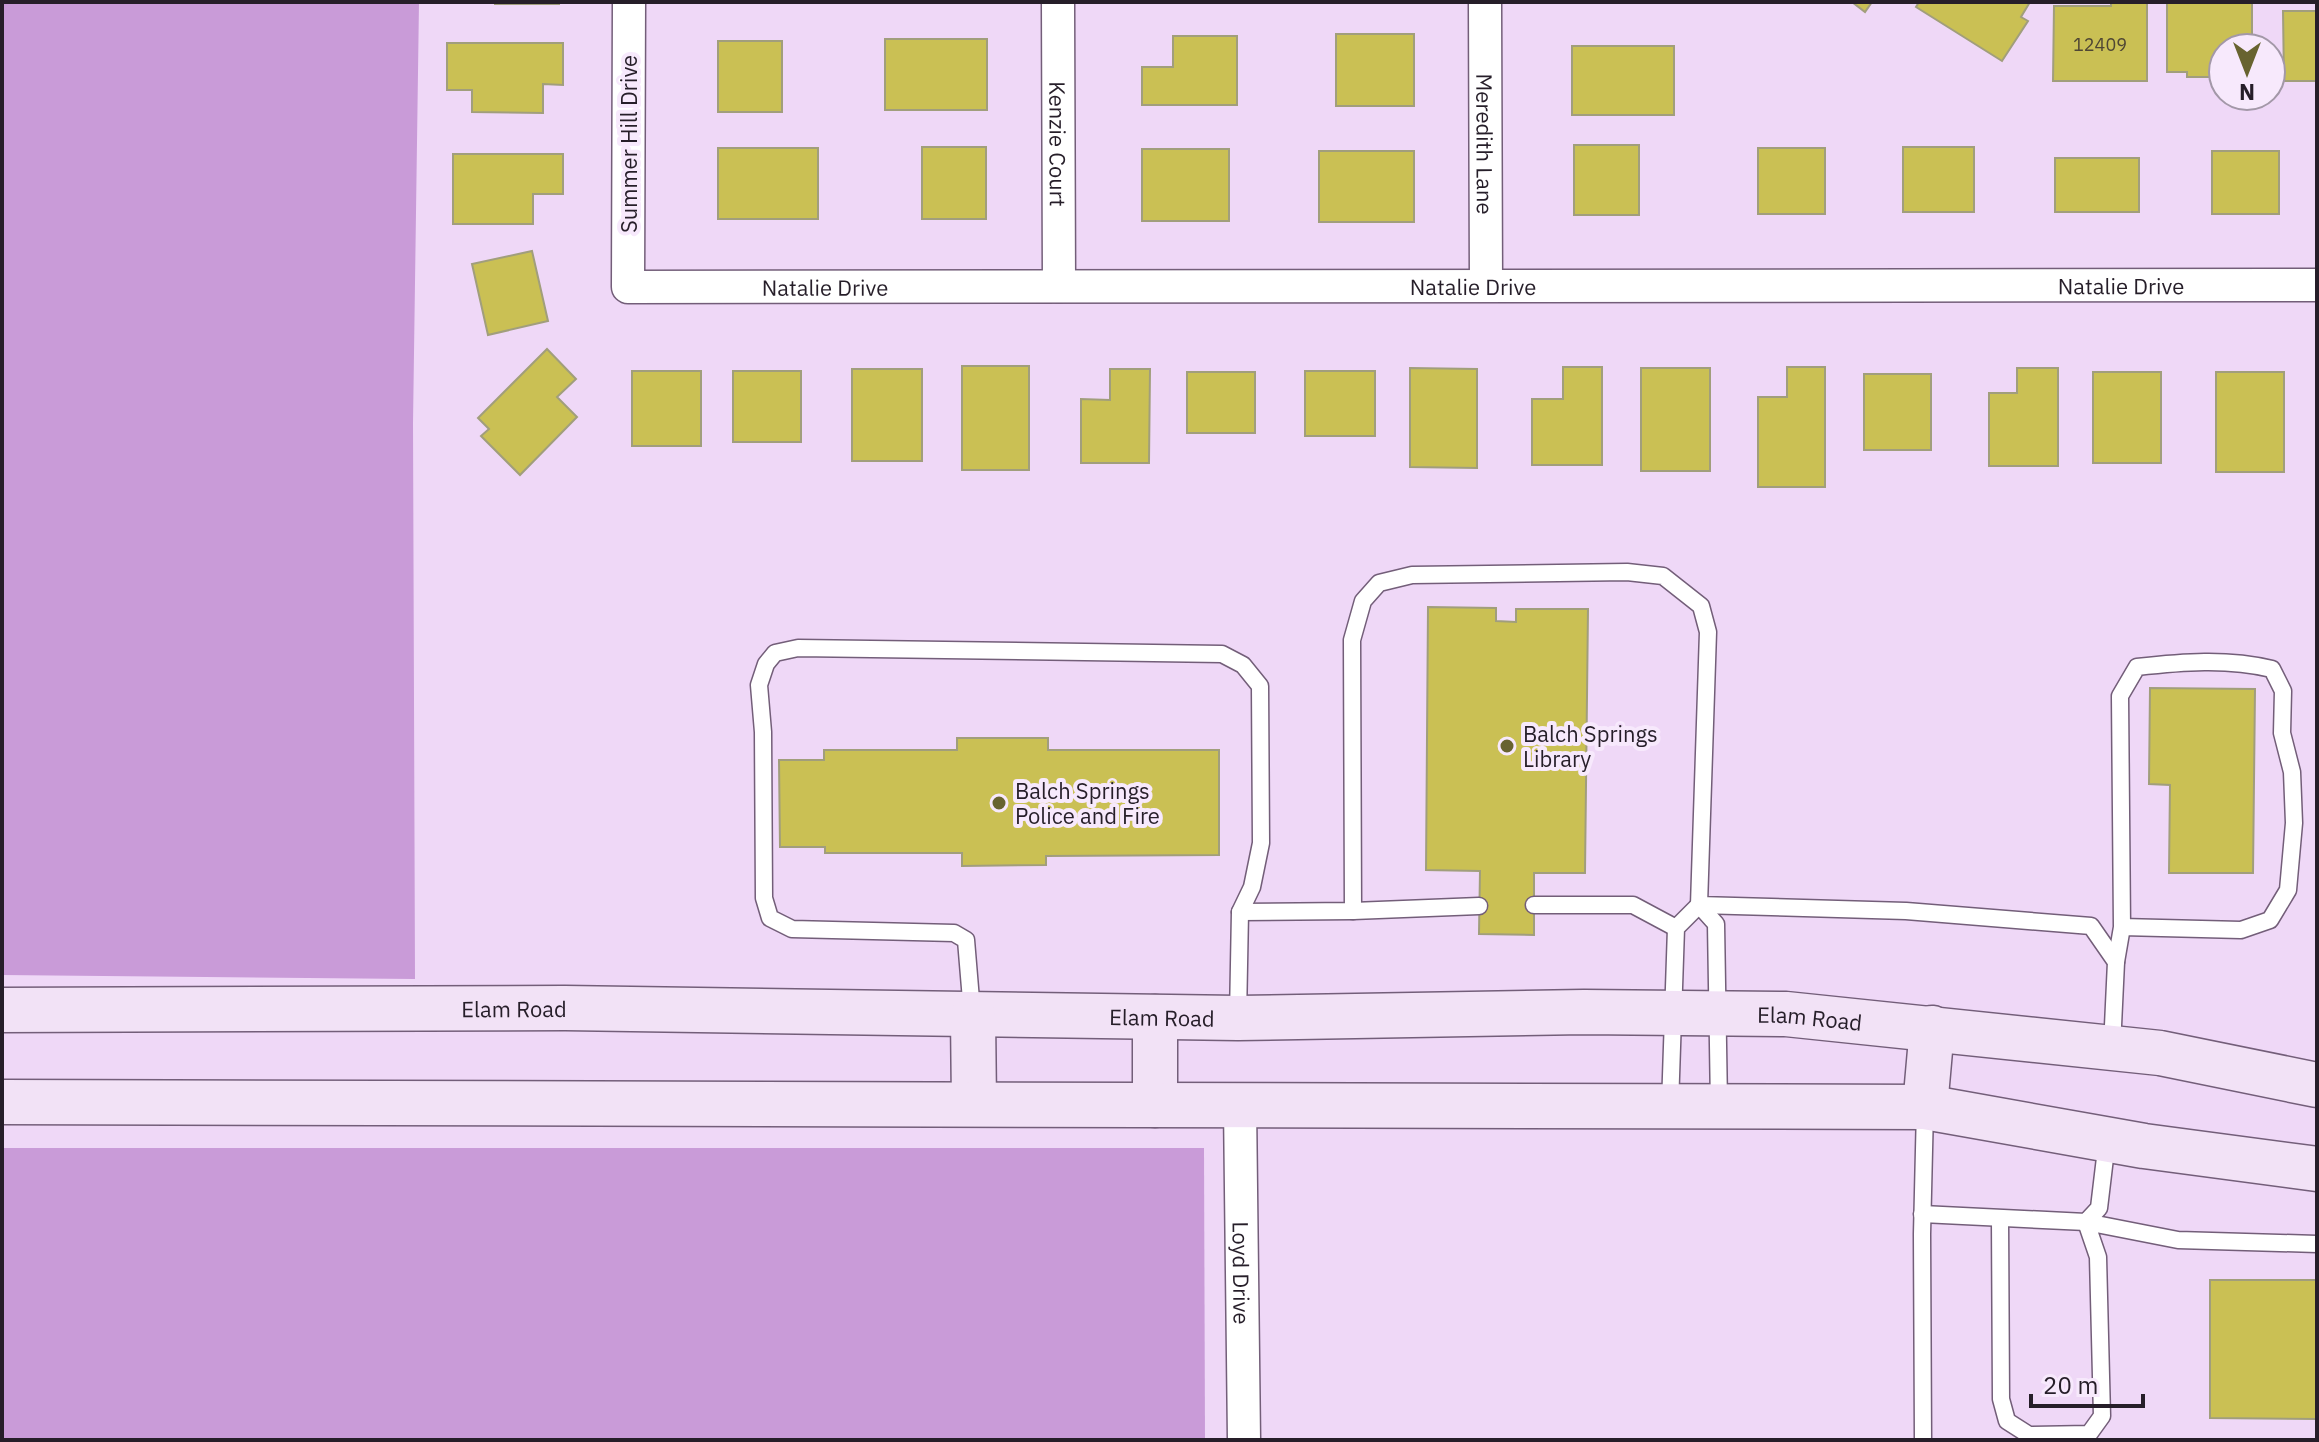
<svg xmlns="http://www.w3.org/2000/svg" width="2319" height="1442" font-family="'IBM Plex Sans',sans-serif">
<rect width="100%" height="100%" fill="#efd8f7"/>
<g fill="#c99bd8">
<polygon points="2,2 419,2 413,423 415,979 2,975"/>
<polygon points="2,1148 1204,1148 1205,1440 2,1440"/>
</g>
<g fill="#cac054" stroke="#a19e7c" stroke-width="2">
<rect x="495" y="2" width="64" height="2"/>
<polygon points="1852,2 1872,2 1865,12"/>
<polygon points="1919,2 2030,2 2021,17 2028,21 2002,61 1916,7"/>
<polygon points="2111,2 2147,2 2147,81 2053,81 2054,6 2111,6"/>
<polygon points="2167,2 2252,2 2252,48 2223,48 2223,61 2215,61 2215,77 2187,77 2187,72 2167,72"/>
<polygon points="2283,11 2317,11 2317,81 2284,81"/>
<rect x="1336" y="34" width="78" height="72"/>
<polygon points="1173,36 1237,36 1237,105 1142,105 1142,67 1173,67"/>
<rect x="885" y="39" width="102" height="71"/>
<rect x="718" y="41" width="64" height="71"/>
<polygon points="447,43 563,43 563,85 543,84 543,113 472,112 472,90 447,90"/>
<rect x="1572" y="46" width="102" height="69"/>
<rect x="1574" y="145" width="65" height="70"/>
<rect x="922" y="147" width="64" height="72"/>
<rect x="1903" y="147" width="71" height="65"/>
<rect x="718" y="148" width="100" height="71"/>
<rect x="1758" y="148" width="67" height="66"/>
<rect x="1142" y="149" width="87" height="72"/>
<rect x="1319" y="151" width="95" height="71"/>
<rect x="2212" y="151" width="67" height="63"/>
<polygon points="453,154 563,154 563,194 533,194 533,224 453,224"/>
<rect x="2055" y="158" width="84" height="54"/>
<polygon points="532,251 548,321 488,335 472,264"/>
<polygon points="547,349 576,379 557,397 577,417 520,475 481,436 489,429 478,418"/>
<rect x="962" y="366" width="67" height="104"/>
<polygon points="1563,367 1602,367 1602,465 1532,465 1532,399 1563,399"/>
<polygon points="1787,367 1825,367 1825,487 1758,487 1758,397 1787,397"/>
<polygon points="1410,368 1477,369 1477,468 1410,467"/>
<rect x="1641" y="368" width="69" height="103"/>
<polygon points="2017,368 2058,368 2058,466 1989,466 1989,393 2017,393"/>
<rect x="852" y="369" width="70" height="92"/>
<polygon points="1110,369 1150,369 1149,463 1081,463 1081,399 1110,400"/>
<rect x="632" y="371" width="69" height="75"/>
<rect x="733" y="371" width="68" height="71"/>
<rect x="1305" y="371" width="70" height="65"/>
<rect x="1187" y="372" width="68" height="61"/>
<rect x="2093" y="372" width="68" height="91"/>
<rect x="2216" y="372" width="68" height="100"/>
<rect x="1864" y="374" width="67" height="76"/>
<polygon points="1428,607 1496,608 1496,621 1516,622 1516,609 1588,609 1585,873 1534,873 1534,935 1479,934 1480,871 1426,870"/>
<polygon points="2150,688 2255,689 2253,873 2169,873 2170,785 2149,784"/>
<polygon points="957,738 1048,738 1048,750 1219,750 1219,855 1046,856 1046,865 962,866 962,853 825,853 825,847 780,847 779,760 824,760 824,750 957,750"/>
<polygon points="2210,1280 2317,1280 2317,1419 2210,1418"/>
</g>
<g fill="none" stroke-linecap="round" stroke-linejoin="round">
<g stroke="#735e79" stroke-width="19">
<g id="service">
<polyline points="1534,905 1633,905 1676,928"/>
<polyline points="1353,911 1479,906"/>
<polyline points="1240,912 1353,911 1352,640 1363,601 1379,583 1412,575 1627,572 1663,576 1701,606 1708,632 1699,905 1906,911 2091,926 2116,962 2112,1047"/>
<path d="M2116,962L2122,927L2241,930L2270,920L2288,890L2294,823L2292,772L2282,733L2283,691L2272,669C2227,658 2182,662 2137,667L2120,696L2122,927"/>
<polyline points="972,1012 966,940 954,933 792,929 770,918 764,898 763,732 759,685 766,664 775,653 798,648 1222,654 1243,665 1260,686 1261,843 1252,887 1240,912 1238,1017"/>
<polyline points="1670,1106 1676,928 1699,905 1716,924 1719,1105"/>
<polyline points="1922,1214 2086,1222 2099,1208 2107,1141"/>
<polyline points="2000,1219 2001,1399 2007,1421 2029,1435 2089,1434 2102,1416 2098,1257 2086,1222 2178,1240 2317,1244"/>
<polyline points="1923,1440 1922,1234 1925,1108"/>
</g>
</g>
<g stroke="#735e79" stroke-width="35">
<g id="minor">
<path id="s1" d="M629,2L628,287L2317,285"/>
<path id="s2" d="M1058,2L1059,286"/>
<path id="s3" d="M1485,2L1486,285"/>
<path id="s4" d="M1240,1105L1244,1440"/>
</g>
</g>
<g stroke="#735e79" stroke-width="47">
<g id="secondary">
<path id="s5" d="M2,1010L565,1008L1238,1018L1584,1012L1786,1014L2160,1053L2317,1085"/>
<polyline points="973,1016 974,1104"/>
<polyline points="1155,1017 1155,1105"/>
<polyline points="2,1102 1925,1107 2144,1146 2317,1169"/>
<polyline points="1925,1107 1932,1028"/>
</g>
</g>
<use href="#service" stroke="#fff" stroke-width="16"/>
<use href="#minor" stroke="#fff" stroke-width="32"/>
<use href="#secondary" stroke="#f2e2f6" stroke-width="44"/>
</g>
<g fill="#686330" stroke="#f7e9fc" stroke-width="3">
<circle cx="1507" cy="746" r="8"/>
<circle cx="999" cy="803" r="8"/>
</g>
<g text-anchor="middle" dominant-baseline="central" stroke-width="8" stroke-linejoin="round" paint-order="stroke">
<g font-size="18" fill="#4f4634">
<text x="2100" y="44">12409</text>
</g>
<g font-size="22" fill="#261e29" stroke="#f7e9fc">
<text transform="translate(628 144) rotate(-90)">Summer Hill Drive</text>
<text stroke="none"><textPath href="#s2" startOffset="142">Kenzie Court</textPath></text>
<text stroke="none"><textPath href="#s3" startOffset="142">Meredith Lane</textPath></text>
<text stroke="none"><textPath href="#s1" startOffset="1130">Natalie Drive</textPath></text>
<text stroke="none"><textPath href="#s1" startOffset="1778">Natalie Drive</textPath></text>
<text stroke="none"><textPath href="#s1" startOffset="482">Natalie Drive</textPath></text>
<text stroke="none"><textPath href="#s5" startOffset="512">Elam Road</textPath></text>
<text stroke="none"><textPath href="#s5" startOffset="1160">Elam Road</textPath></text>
<text stroke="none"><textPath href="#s5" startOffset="1808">Elam Road</textPath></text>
<text stroke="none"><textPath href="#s4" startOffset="168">Loyd Drive</textPath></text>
</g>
<g font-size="22" fill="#261e29" stroke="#f7e9fc" text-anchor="start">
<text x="1523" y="733">Balch Springs<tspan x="1523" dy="25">Library</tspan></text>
<text x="1015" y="790">Balch Springs<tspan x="1015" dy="25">Police and Fire</tspan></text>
</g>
</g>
<rect width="2319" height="1442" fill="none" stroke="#261e29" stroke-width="8"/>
<g transform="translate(2247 72) rotate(180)"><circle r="38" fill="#f7e9fc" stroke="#a398a8" stroke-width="2"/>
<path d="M0-6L14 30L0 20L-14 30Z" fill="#686330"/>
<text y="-12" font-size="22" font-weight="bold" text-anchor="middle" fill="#261e29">N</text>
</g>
<path d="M2031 1394v12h112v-12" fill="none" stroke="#261e29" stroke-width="4"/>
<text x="2043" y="1394" font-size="24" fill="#261e29" stroke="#f7e9fc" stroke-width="6" paint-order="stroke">20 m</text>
</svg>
